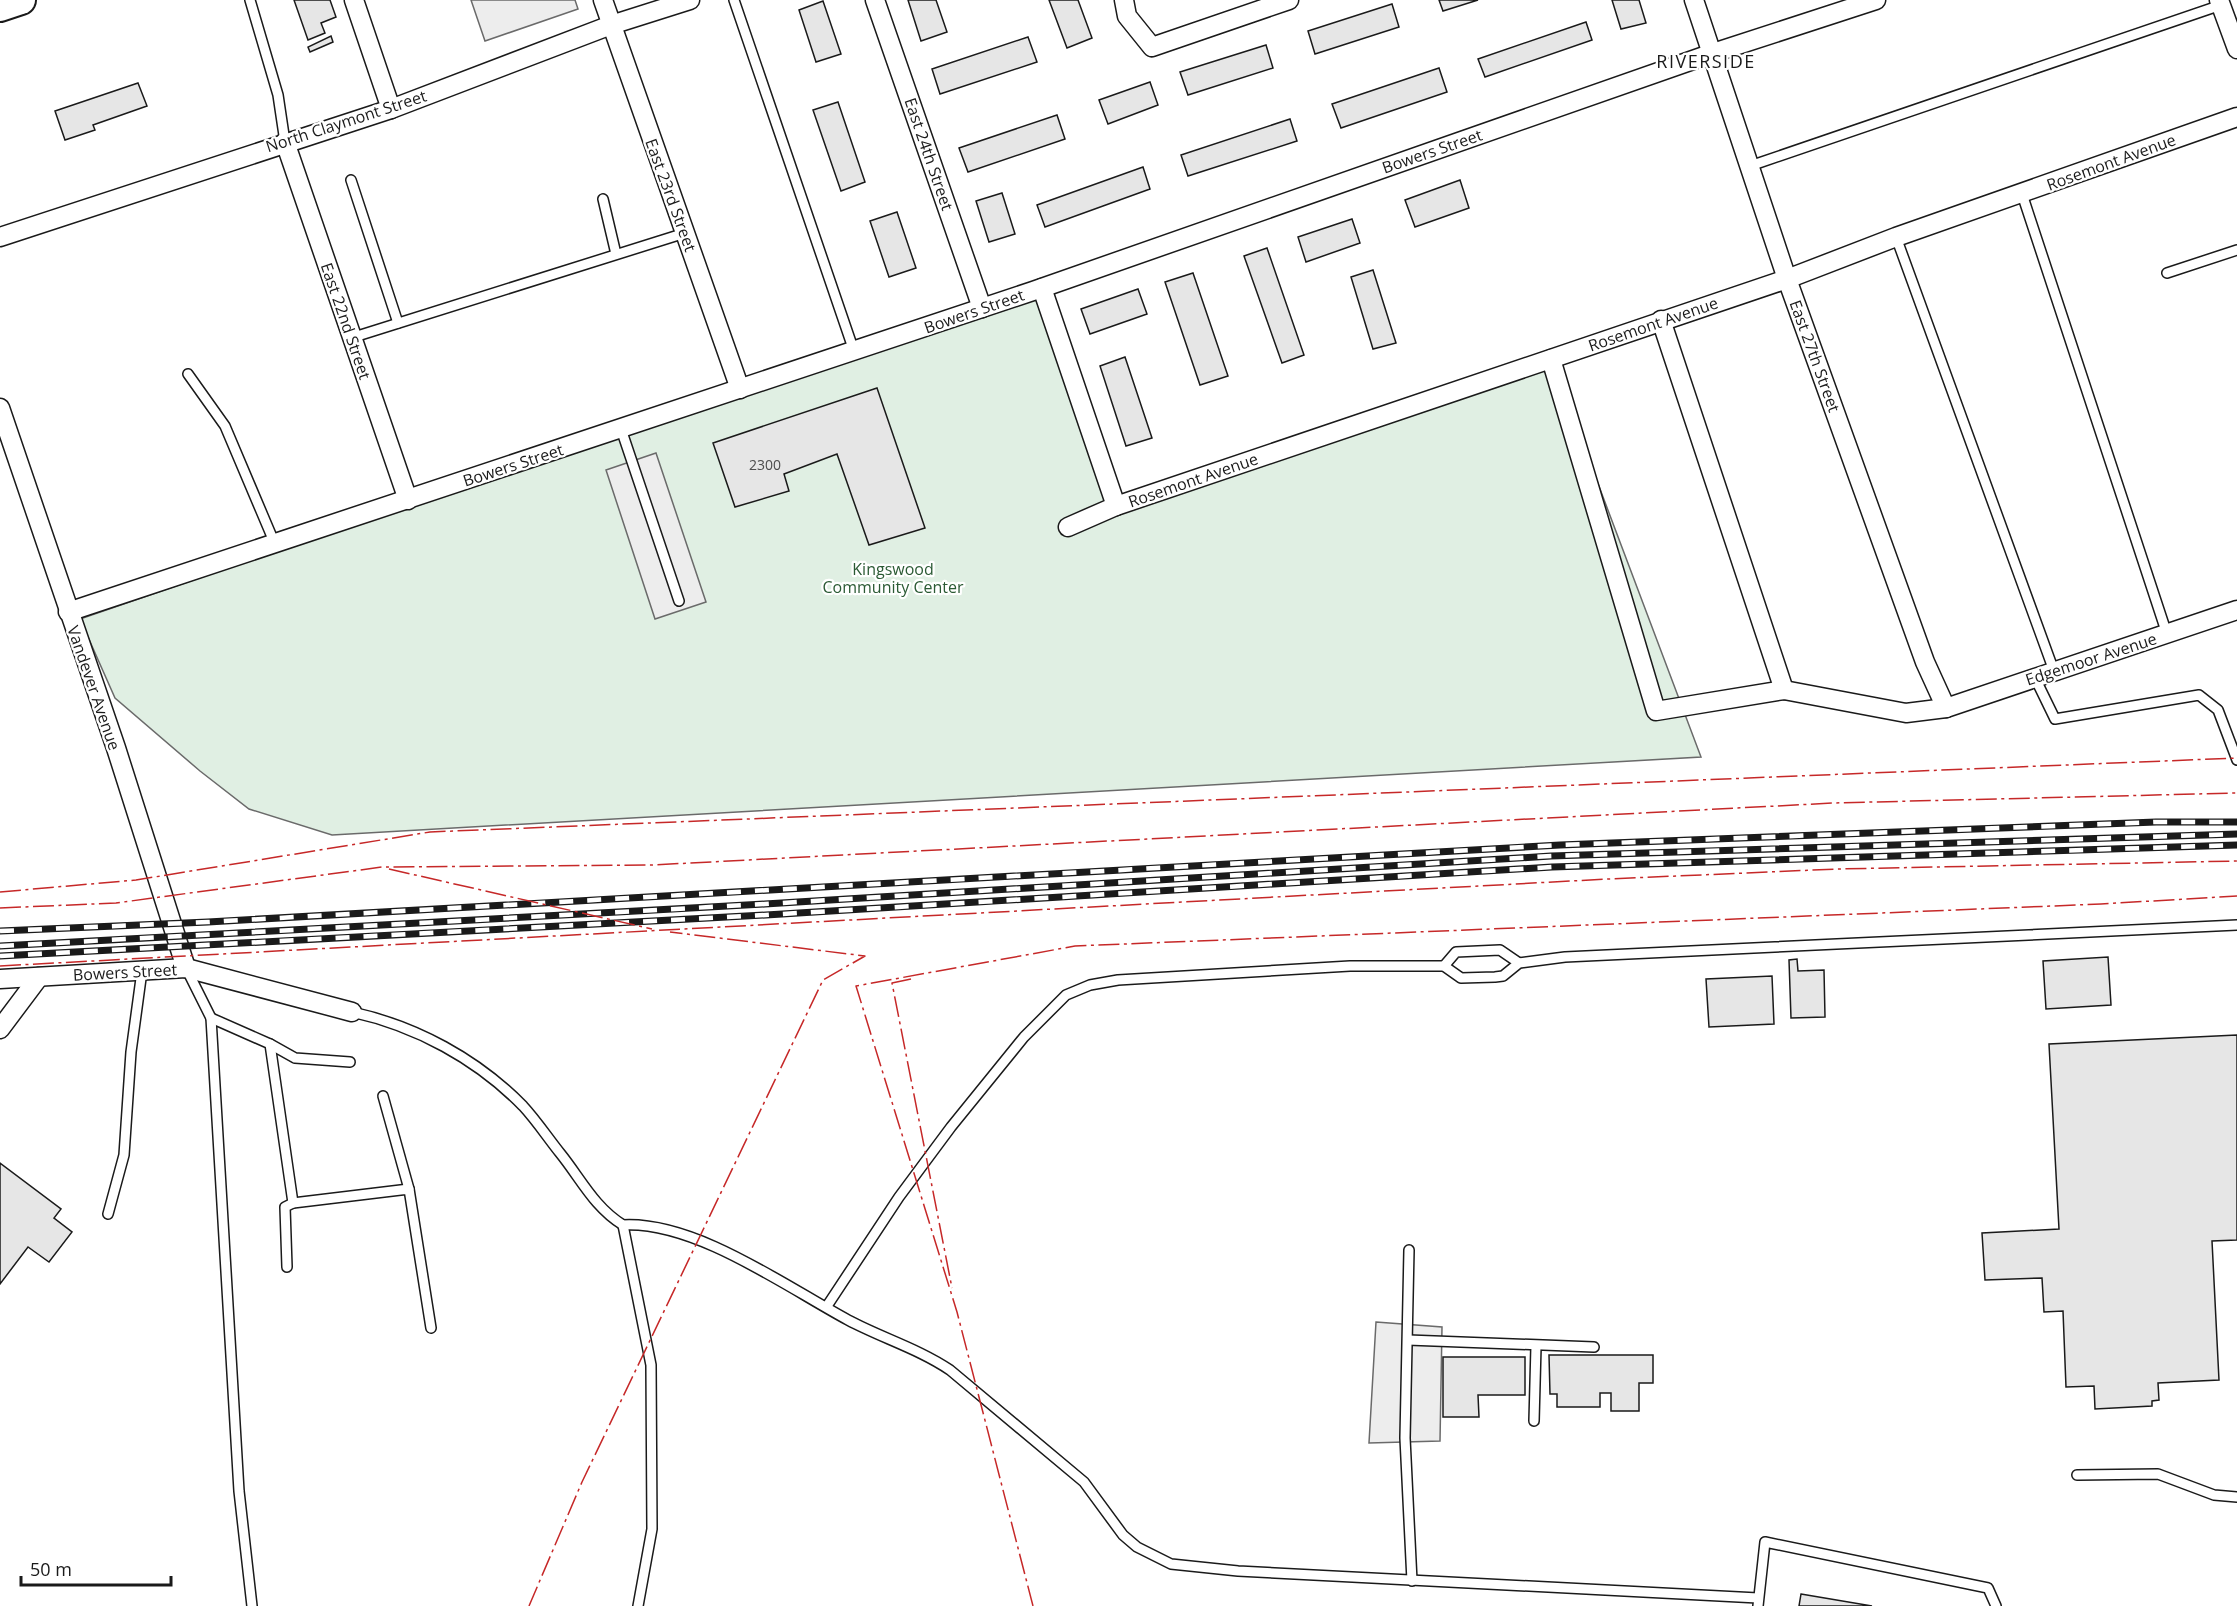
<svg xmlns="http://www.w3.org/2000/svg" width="2237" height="1606" font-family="'Open Sans',sans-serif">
<rect width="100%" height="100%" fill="#fff"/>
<polygon fill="#e0efe3" stroke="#6a6a6a" stroke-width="1.5" points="1033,291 1111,509 1551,359 1701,757 332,835 249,809 200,771 115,698 80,619"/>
<g fill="#ededed" stroke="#6a6a6a" stroke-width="1.5">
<polygon points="471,0 575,0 578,9 485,41"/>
<polygon points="656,453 706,602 655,619 606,470"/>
<polygon points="1376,1322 1442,1327 1440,1441 1369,1443"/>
</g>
<g fill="#e6e6e6" stroke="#1a1a1a" stroke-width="1.5">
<polygon points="294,0 330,0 336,17 321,23 325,33 308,40"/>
<polygon points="908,0 936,0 947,32 921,41"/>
<polygon points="1049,0 1078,0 1092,38 1067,48"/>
<polygon points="1439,0 1478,0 1443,11"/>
<polygon points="1612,0 1639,0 1646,23 1621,29"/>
<polygon points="823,1 841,54 816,62 799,10"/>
<polygon points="1392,4 1399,27 1315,54 1308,31"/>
<polygon points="1586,22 1592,40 1485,77 1478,59"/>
<polygon points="331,36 333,42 310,52 308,47"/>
<polygon points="1028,37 1037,62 940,94 932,69"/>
<polygon points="1266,45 1273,68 1188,95 1180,72"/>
<polygon points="1439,68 1447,92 1341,128 1332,104"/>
<polygon points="1150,82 1158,105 1108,124 1099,100"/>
<polygon points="138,83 147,106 93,125 95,130 65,140 55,111"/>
<polygon points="838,102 865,182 841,191 813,110"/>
<polygon points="1057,115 1065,139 968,172 959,148"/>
<polygon points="1290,119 1297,141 1188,176 1181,155"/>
<polygon points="1143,167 1150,189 1045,227 1037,205"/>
<polygon points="1460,180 1469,208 1415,227 1405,200"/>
<polygon points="1002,193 1015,234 989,242 976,201"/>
<polygon points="897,212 916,268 889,277 870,221"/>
<polygon points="1352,219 1360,243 1306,262 1298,237"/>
<polygon points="1267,248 1304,355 1282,363 1244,256"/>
<polygon points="1373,270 1396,343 1373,349 1351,277"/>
<polygon points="1193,273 1228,376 1200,385 1165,282"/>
<polygon points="1138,289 1147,314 1090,334 1081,309"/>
<polygon points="1125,357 1152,438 1126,446 1100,366"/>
<polygon points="877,388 925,528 869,545 837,454 784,474 789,491 735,507 713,443"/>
<polygon points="2108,957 2111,1005 2046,1009 2043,961"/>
<polygon points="1797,959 1798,971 1824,970 1825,1017 1791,1018 1789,960"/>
<polygon points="1772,976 1774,1024 1709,1027 1706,979"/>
<polygon points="2237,1035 2237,1240 2212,1241 2219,1380 2158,1383 2159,1400 2152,1401 2152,1406 2095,1409 2094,1386 2066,1387 2063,1311 2044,1312 2042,1278 1985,1280 1982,1233 2059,1229 2049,1044"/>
<polygon points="0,1163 61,1209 54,1218 72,1232 49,1262 28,1247 0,1284"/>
<polygon points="1549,1355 1653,1355 1653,1383 1639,1383 1639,1411 1611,1411 1611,1393 1600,1393 1600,1407 1557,1407 1557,1394 1550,1394"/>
<polygon points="1443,1357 1525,1357 1525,1395 1478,1395 1479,1417 1443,1417"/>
<polygon points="1801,1594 1872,1606 1799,1606"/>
</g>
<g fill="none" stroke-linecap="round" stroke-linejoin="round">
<g stroke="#1a1a1a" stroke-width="12">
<g id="service">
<polyline points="250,0 278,95 285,142"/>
<polyline points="734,0 854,351"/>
<polyline points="1750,166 2221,5"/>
<polyline points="351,180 398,323"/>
<polyline points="2022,194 2167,634"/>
<polyline points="603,199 616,254"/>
<polyline points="1896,237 2054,671"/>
<polyline points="2167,273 2237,250"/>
<polyline points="351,338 685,233"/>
<polyline points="188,374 225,426 275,544"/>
<polyline points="621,429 679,601"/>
<polyline points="2035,678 2055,719 2199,695 2218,710 2237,760"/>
<polyline points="1444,966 1456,952 1500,950 1519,963"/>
<polyline points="186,968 211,1018 239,1491 252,1606"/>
<path d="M352,1012C416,1026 477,1059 523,1106C536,1120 548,1138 560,1153C581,1179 594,1207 623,1225C695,1221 785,1286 848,1320C882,1338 919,1349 950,1370L1084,1482L1123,1535L1137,1547L1171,1564L1238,1571L1758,1598"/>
<polyline points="211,1018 270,1044 293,1203 285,1207 287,1267"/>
<polyline points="270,1044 295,1058 350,1062"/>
<polyline points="383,1096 409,1189"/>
<polyline points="293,1203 409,1189 431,1328"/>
<polyline points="108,1214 124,1155 131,1052 142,971"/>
<polyline points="623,1225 651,1365 652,1529 638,1606"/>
<polyline points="1409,1250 1405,1438 1412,1581"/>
<polyline points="827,1306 899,1197 951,1127 1024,1037 1066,995 1090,985 1118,980 1350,966 1444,966 1461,978 1495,977 1503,976 1519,963 1565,957 2237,925"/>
<polyline points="1408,1340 1594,1347"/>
<polyline points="1534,1421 1536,1346"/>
<polyline points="2077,1475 2158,1474 2214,1495 2237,1497"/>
<polyline points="1758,1606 1765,1542 1988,1588 1996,1606"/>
</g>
</g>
<g stroke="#1a1a1a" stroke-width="21">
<g id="minor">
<polyline points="354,0 391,109"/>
<polyline points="603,0 740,389"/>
<polyline points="875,0 982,308"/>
<polyline points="1124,0 1127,16 1152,47 1289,0"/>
<polyline points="1694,0 1787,279 1925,662 1946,708"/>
<polyline points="2219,0 2237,49"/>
<polyline points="285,142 408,500"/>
<polyline points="0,237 391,109 611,25 690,0"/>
<polyline points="1042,288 1116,506"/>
<polyline points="1661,320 1784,690"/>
<polyline points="1551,359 1656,711 1784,690 1906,713 1946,708 2237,610"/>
<polyline points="0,408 116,748 186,968"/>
<polyline points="1068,527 1116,506 1787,279 1896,237 2237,117"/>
<polyline points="68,612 1033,291 1713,53 1876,0"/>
<polyline points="0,979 186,968 352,1012"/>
<polyline points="0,1029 39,977"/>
</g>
</g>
<g stroke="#1a1a1a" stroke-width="32">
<polyline id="primary" points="0,7 21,0"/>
</g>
<use href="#service" stroke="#fff" stroke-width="9"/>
<use href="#minor" stroke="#fff" stroke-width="18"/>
<use href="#primary" stroke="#fff" stroke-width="28"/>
<g stroke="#1a1a1a" stroke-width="7">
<g id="rail">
<polyline points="0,931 208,922 1560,845 2156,822 2237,822"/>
<polyline points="0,946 765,904 1551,856 2237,834"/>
<polyline points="0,956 766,915 1552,867 2237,845"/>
</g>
</g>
<use href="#rail" stroke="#fff" stroke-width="4.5" stroke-dasharray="14" stroke-linecap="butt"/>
<g stroke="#c62828" stroke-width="1.5" stroke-dasharray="21 4.5 3 4.5" stroke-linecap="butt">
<polyline points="389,869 652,929"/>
<polyline points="0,892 136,880 430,832 2237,758"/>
<polyline points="0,908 116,903 382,867 652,865 1833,803 2237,793"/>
<polyline points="0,966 1608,879 1837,869 2237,861"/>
<polyline points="911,979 892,983 952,1288"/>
<polyline points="529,1606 582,1482 823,980 865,956 670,932"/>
<polyline points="1033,1606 957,1312 856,986 1075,946 2101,904 2237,896"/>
</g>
</g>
<g text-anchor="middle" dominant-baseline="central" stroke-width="4.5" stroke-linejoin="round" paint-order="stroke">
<g font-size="14" fill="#4d4d4d">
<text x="765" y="464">2300</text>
</g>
<g font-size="16" fill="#1a1a1a" stroke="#fff">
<text transform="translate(346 121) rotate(-18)">North Claymont Street</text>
<text transform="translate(1432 151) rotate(-19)">Bowers Street</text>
<text transform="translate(929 154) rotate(71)">East 24th Street</text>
<text transform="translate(2111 162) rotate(-20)">Rosemont Avenue</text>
<text transform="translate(671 195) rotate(70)">East 23rd Street</text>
<text transform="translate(974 311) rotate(-19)">Bowers Street</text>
<text transform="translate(346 321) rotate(71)">East 22nd Street</text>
<text transform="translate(1653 324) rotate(-19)">Rosemont Avenue</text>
<text transform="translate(1815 356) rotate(70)">East 27th Street</text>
<text transform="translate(513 465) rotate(-18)">Bowers Street</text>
<text transform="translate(1193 480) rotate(-19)">Rosemont Avenue</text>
<text transform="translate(2091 659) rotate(-18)">Edgemoor Avenue</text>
<text transform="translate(94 688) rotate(71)">Vandever Avenue</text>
<text transform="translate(125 972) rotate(-3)">Bowers Street</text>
</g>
<g font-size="16" fill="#2b5a34" stroke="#fff">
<text x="893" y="569">Kingswood<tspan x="893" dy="18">Community Center</tspan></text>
</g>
<g font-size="18" letter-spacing="1.5" fill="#1a1a1a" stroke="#fff">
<text x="1706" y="61">RIVERSIDE</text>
</g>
</g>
<path d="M21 1576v9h150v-9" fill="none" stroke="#1a1a1a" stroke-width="3"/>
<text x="30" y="1576" font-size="18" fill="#1a1a1a" stroke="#ffffff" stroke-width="4.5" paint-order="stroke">50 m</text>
</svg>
